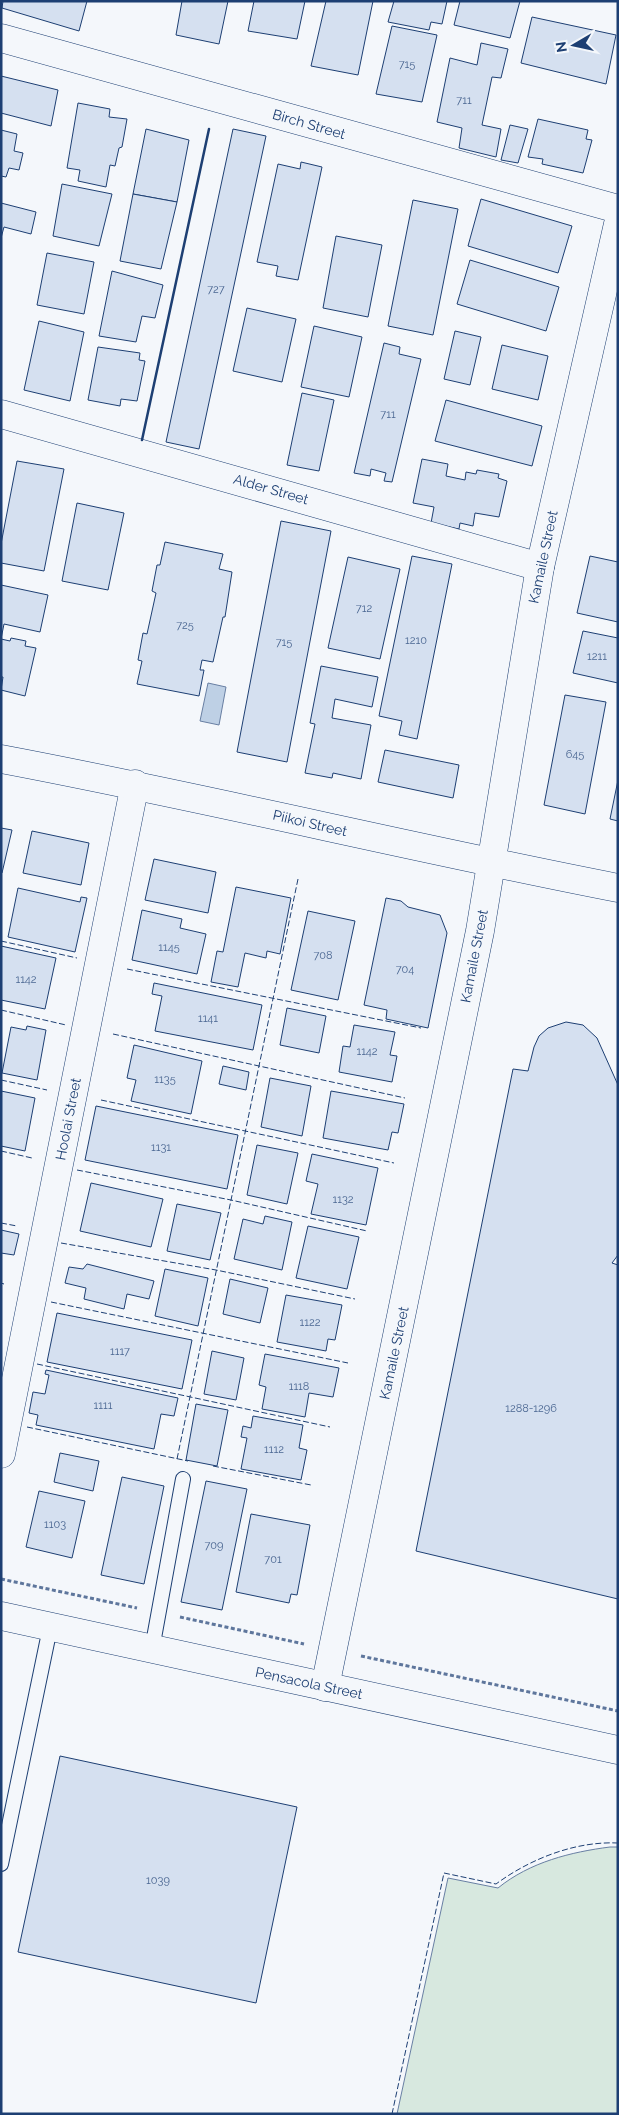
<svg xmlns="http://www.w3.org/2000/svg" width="619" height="2115" font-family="Raleway,sans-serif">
<rect width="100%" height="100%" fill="#f4f7fb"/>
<path fill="#d7e8df" stroke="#687fa3" d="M610,1847H618V2114H397L448,1878L498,1888C530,1862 571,1852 610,1847Z"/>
<polygon fill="#bed0e5" stroke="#687fa3" points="208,683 226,687 219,725 200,721"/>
<g fill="#d5e0f0" stroke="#1d3f73">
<polygon points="3,1 87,1 79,31 2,8"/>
<polygon points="182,1 228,1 219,44 176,35"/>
<polygon points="254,1 305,1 297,39 248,31"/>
<polygon points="326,1 373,1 358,75 311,66"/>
<polygon points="394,1 447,1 442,24 431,22 429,30 388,22"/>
<polygon points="460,1 520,1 510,38 454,25"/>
<polygon points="532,17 616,35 606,84 521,63"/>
<polygon points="392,26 437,35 422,102 376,94"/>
<polygon points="481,43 508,49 501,78 492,77 482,125 501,129 496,157 459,148 462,128 437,122 450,58 477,65"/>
<polygon points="1,76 58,90 51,126 1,113"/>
<polygon points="78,103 110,109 109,117 127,119 122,147 119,148 115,166 110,165 106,187 78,181 80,170 67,168"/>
<polygon points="538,119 588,130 586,139 592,140 583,173 542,164 543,159 528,157"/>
<polygon points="510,125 528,129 518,163 501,160"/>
<polygon points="146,129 189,140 177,202 133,194"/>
<polygon points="233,129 266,136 199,449 166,442"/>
<polygon points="1,130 17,134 14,151 23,153 19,170 9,168 6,177 1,176"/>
<polygon points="301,162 322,167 298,280 276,276 278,266 257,262 278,164 300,169"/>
<polygon points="62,184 112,194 99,246 53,236"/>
<polygon points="133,194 177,202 161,269 120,261"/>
<polygon points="481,199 572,226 558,273 468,246"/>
<polygon points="413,200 458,209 433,335 388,326"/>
<polygon points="1,203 36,212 31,234 4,227 1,238"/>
<polygon points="336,236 382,245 368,317 323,308"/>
<polygon points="47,253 94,262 84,314 37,305"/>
<polygon points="470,260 559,287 546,331 457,304"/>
<polygon points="112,271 163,285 155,318 142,316 136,342 99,336"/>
<polygon points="247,308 296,319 282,382 233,371"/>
<polygon points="39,321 84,332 70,401 24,390"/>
<polygon points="314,326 362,337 349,397 301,387"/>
<polygon points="455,331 481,337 470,385 444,379"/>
<polygon points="384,343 400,347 399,354 421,359 392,482 384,481 386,473 371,469 370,476 354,473"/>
<polygon points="502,345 548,356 538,400 492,389"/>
<polygon points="98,347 140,353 139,360 145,361 137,401 121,399 120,406 88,400"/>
<polygon points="302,393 334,400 319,471 287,465"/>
<polygon points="446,400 542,426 532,466 435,441"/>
<polygon points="422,459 448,464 446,476 465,480 466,472 476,474 477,470 499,474 498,478 507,481 499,517 475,513 473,526 460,523 459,529 431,523 434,507 413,503"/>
<polygon points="17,461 64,469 44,571 1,563 1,544"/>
<polygon points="77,503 124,513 108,590 62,581"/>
<polygon points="281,521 331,531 287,762 237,752"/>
<polygon points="165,542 223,554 219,569 232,572 225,617 223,617 213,662 202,660 200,670 204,670 199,696 137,684 142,661 138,660 143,633 147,634 156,593 152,591 157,565 160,565"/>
<polygon points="412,556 452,564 417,739 399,735 402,721 379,716"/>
<polygon points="590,556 618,562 618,622 577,613"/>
<polygon points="348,557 400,569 380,659 328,648"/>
<polygon points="1,585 48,595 40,632 4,624 1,639 10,641 11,638 26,641 25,646 36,648 25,696 1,690 3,677 1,677"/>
<polygon points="583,631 618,638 618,683 573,673"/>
<polygon points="321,666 378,677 372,707 335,699 332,718 371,725 361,779 333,773 332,778 305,773 315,724 310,723"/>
<polygon points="565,695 606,702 585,814 544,805"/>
<polygon points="385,750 459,765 453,798 378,782"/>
<polygon points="618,780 618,821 610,819"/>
<polygon points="1,828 12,830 2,873 1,873"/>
<polygon points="32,831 89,843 81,885 23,873"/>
<polygon points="154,859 216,872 208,913 145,900"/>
<polygon points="236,887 291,898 280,954 267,951 266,958 245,953 238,987 211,982 217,951 223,952"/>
<polygon points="18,888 80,902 81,897 87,898 75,952 8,937"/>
<polygon points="386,898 401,901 408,907 440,915 447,933 428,1028 386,1019 387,1010 364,1005"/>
<polygon points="142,910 182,919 180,928 206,934 197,974 132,960"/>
<polygon points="308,911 355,921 338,1000 291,990"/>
<polygon points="1,946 56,958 45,1009 1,1000"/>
<polygon points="154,983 262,1005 253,1050 155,1031 162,996 152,994"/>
<polygon points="287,1008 326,1016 319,1053 280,1045"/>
<polygon points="566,1022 583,1025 597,1038 618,1085 618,1255 612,1263 618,1265 618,1599 416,1551 513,1069 528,1071 534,1047 539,1036 548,1028"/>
<polygon points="354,1025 395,1032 390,1055 397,1056 392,1082 339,1072 343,1046 350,1047"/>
<polygon points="27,1026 46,1030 37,1080 2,1073 11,1027 26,1030"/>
<polygon points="134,1045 202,1061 191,1114 131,1101 136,1080 127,1078"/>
<polygon points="223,1066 249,1072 246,1090 219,1084"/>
<polygon points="270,1078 311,1086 302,1136 261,1127"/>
<polygon points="1,1091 35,1098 25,1151 1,1146"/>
<polygon points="331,1091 404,1104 398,1133 392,1132 388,1150 323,1138"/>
<polygon points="96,1106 238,1135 227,1189 85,1160"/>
<polygon points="257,1145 298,1153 287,1204 247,1195"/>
<polygon points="312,1154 378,1168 366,1225 311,1214 318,1184 306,1181"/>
<polygon points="91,1183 163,1199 151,1247 80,1231"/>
<polygon points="177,1204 221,1213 210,1260 167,1251"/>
<polygon points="265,1216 292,1222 282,1270 234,1259 243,1219 263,1224"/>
<polygon points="308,1226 359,1237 347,1289 296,1278"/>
<polygon points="1,1230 19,1234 14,1255 1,1253"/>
<polygon points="87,1264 154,1281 149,1299 127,1294 124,1309 84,1299 86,1288 65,1283 69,1267 83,1269"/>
<polygon points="165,1269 208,1278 198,1326 155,1316"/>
<polygon points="230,1279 268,1288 260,1323 223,1314"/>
<polygon points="286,1295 342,1305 335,1340 328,1339 326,1351 277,1342"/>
<polygon points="57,1313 192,1340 182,1389 47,1362"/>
<polygon points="212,1351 244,1358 236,1400 204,1394"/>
<polygon points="265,1354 339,1368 333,1397 309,1393 305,1417 262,1409 266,1387 259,1385"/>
<polygon points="46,1370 178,1398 174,1416 161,1414 154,1449 36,1425 38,1415 29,1413 33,1392 45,1394 49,1375 45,1374"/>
<polygon points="196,1404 228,1410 217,1466 186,1460"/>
<polygon points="253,1416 303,1425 299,1448 307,1450 301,1480 241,1469 247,1438 241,1437 243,1426 251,1428"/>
<polygon points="60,1453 99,1461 93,1491 54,1482"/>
<polygon points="122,1477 164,1486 144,1584 101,1575"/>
<polygon points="206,1481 247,1489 222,1610 181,1602"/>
<polygon points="39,1491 85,1501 72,1558 26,1547"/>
<polygon points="251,1514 310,1525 297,1595 291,1594 289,1603 236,1592"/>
<polygon points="60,1756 297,1807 256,2003 18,1952"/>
</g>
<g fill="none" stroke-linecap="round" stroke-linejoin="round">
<g stroke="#1d3f73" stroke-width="16">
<g id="lane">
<polyline points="152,1649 183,1479"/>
<polyline points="1,1864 50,1628"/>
</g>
</g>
<g stroke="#1d3f73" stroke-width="29">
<g id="street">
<polyline points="1,38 618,209"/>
<polyline points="1,414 540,567"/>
<polyline points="1,1454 135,784"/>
<polyline points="325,1687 480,931 540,567 618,224"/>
</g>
</g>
<g stroke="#1d3f73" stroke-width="29">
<g id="secondary">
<path d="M1,759C208,798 412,848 618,888"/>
<polyline points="1,1616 618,1750"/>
</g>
</g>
<g stroke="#5e769c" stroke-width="3" stroke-dasharray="4 2.5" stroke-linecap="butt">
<polyline points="1,1579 137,1608"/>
<polyline points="180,1617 304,1644"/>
<polyline points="361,1656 618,1711"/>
</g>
<use href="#lane" stroke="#f4f7fb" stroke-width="14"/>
<use href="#street" stroke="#f4f7fb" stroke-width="28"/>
<use href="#secondary" stroke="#f4f7fb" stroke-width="28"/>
<g stroke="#1d3f73" stroke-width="1" stroke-dasharray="6 2.5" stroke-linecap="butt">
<polyline points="1,941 77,958"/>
<polyline points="127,969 421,1028"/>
<polyline points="1,1010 66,1025"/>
<polyline points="113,1034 405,1098"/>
<polyline points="1,1080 47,1090"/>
<polyline points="101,1100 394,1163"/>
<polyline points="1,1151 32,1158"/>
<polyline points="77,1170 231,1200 367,1231"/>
<polyline points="1,1223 17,1226"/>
<polyline points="61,1243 216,1270 355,1299"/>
<polyline points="1,1283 4,1284"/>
<polyline points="51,1302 348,1363"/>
<polyline points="37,1364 330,1427"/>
<polyline points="27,1427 188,1461"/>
<polyline points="177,1459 298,879"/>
<polyline points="213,1466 311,1485"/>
<path d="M392,2114L444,1873L496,1884C530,1859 575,1841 618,1843"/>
</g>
<polyline stroke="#1d3f73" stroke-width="2.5" points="142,440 209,129"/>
</g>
<g text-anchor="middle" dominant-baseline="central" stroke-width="4" stroke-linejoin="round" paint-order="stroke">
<g font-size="11" fill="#4b6792">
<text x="407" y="64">715</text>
<text x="464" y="100">711</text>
<text x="216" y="289">727</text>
<text x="388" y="414">711</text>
<text x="364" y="608">712</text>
<text x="185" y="625">725</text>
<text x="416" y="640">1210</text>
<text x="284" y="642">715</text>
<text x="597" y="656">1211</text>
<text x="575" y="754">645</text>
<text x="169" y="947">1145</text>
<text x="323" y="955">708</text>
<text x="405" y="969">704</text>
<text x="26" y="979">1142</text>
<text x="208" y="1018">1141</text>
<text x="367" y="1051">1142</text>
<text x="165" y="1079">1135</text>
<text x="161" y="1147">1131</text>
<text x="343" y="1199">1132</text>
<text x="310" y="1322">1122</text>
<text x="120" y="1351">1117</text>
<text x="299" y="1386">1118</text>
<text x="103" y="1405">1111</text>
<text x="531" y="1408">1288-1296</text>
<text x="274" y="1449">1112</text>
<text x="55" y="1524">1103</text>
<text x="214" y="1545">709</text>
<text x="273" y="1559">701</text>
<text x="158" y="1880">1039</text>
</g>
<g font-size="14" fill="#1d3f73" stroke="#f4f7fb">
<text transform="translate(309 124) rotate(16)">Birch Street</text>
<text transform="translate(271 489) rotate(16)">Alder Street</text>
<text transform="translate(543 557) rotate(-78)">Kamaile Street</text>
<text transform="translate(310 823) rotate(13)">Piikoi Street</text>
<text transform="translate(474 956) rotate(-79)">Kamaile Street</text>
<text transform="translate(68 1119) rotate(-79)">Hoolai Street</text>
<text transform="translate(394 1353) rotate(-78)">Kamaile Street</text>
<text transform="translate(309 1683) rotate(12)">Pensacola Street</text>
</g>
</g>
<rect width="619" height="2115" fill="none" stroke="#1d3f73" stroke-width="5"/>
<g transform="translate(574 45) rotate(261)" stroke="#f4f7fb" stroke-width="4" paint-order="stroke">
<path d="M0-4L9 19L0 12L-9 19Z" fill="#1d3f73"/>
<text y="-8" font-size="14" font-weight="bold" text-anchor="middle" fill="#1d3f73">N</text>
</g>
</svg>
